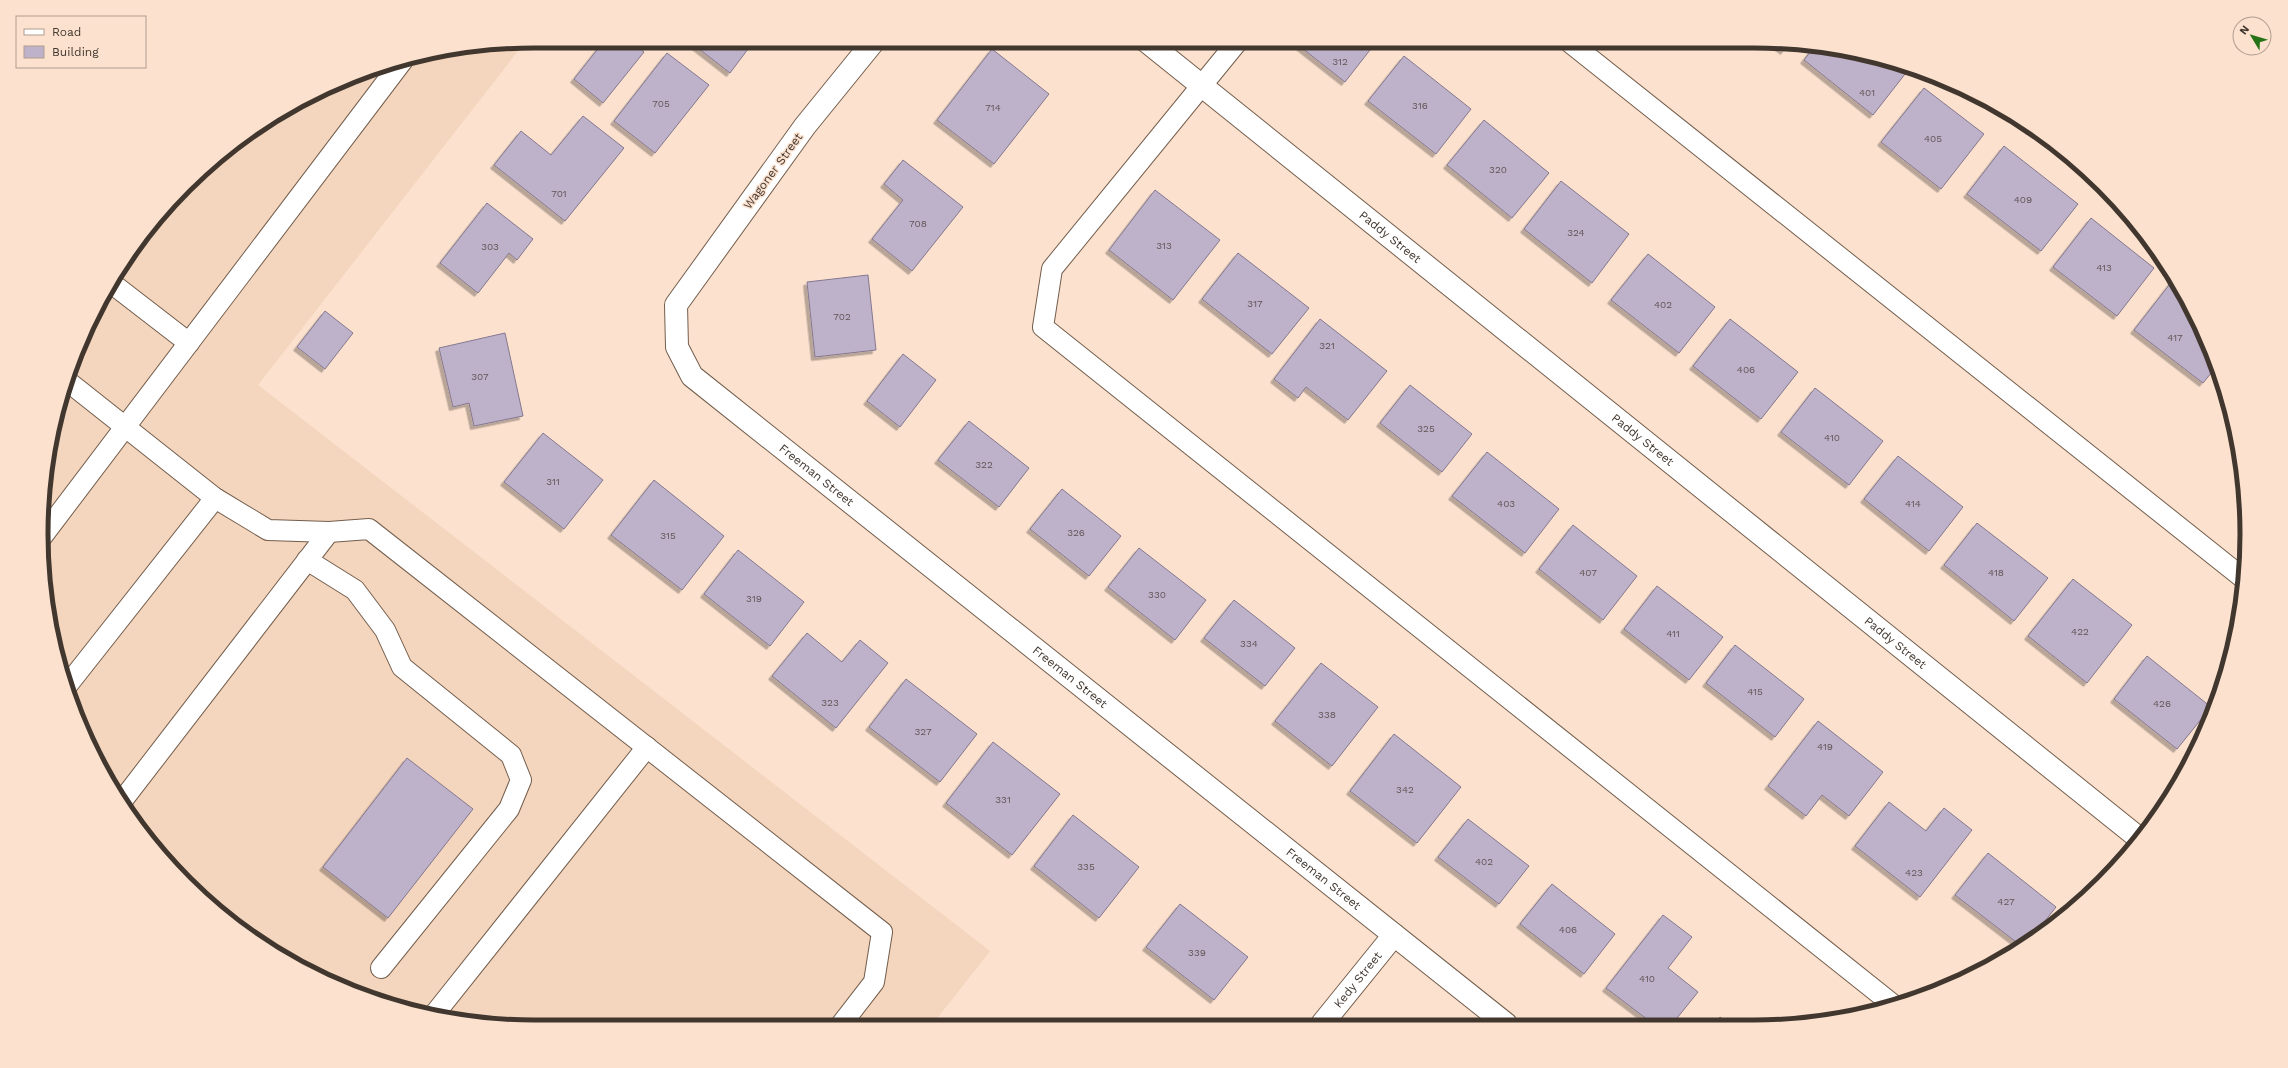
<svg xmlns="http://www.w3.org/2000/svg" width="2288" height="1068" font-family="'Work Sans',sans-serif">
<defs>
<filter id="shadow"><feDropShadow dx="-3.5" dy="3.5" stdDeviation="0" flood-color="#0004"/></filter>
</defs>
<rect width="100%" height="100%" fill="#fbe1ce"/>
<polygon fill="#f4d5bd" points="525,42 258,385 990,951 931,1026 534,1027 438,1018 346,990 287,961 209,905 163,859 107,780 67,693 50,630 41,534 50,438 67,375 107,288 143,234 209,163 287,107 375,67 438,50"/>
<g fill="#beb1ca" stroke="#85788f" filter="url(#shadow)">
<polygon points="604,41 630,41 644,52 603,103 574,79"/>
<polygon points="689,41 754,41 730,73"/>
<polygon points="1293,41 1377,41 1345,82"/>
<polygon points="1774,43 1789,44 1784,51"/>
<polygon points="1814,47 1850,50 1909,69 1873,115 1804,60"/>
<polygon points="992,49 1049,94 994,164 937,120"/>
<polygon points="667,53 709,85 655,153 614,121"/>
<polygon points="1404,56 1471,109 1436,154 1368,101"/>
<polygon points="1924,88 1984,134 1941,189 1881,142"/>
<polygon points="583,116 624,148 565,221 494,165 521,131 551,155"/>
<polygon points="1484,120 1549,173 1512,218 1447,165"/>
<polygon points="2004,146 2078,204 2041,251 1967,194"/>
<polygon points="903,160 963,207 912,271 872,239 903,200 884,184"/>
<polygon points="1561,181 1629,234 1592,283 1524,229"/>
<polygon points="1155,190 1220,240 1173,300 1109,250"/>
<polygon points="487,203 533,239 517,260 509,253 478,293 440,263"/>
<polygon points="2091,218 2154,268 2117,316 2053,267"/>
<polygon points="1238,253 1309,308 1272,354 1202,299"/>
<polygon points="1648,254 1715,307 1679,353 1611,300"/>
<polygon points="868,275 876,350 815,357 807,282"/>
<polygon points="2173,280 2209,345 2216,367 2203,383 2134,330"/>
<polygon points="325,311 353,333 325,369 297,347"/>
<polygon points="1320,319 1387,371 1348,420 1306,387 1298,398 1274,379"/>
<polygon points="1730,319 1798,372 1761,419 1693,366"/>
<polygon points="505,333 523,416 474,426 469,403 453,407 439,348"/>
<polygon points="903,354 936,380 900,427 867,401"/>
<polygon points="1410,385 1472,434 1442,472 1380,423"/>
<polygon points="1815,388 1883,441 1849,485 1781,432"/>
<polygon points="969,421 1029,468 999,507 938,460"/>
<polygon points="543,433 603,480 564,529 504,482"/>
<polygon points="1487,452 1559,509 1525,553 1452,496"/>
<polygon points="1898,456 1963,507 1929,551 1864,499"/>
<polygon points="654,480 724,536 682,590 611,535"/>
<polygon points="1062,489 1121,536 1089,576 1030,529"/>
<polygon points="1977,523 2048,578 2014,621 1944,565"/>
<polygon points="1573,525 1637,576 1603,620 1539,569"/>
<polygon points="1139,548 1206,600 1175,640 1108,587"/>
<polygon points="738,550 804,602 770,646 704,594"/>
<polygon points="2073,579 2132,625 2087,683 2028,636"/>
<polygon points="1657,586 1723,637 1689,680 1624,629"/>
<polygon points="1234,600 1295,648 1265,686 1204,638"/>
<polygon points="807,633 842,662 860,640 888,663 836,728 772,676"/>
<polygon points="1735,645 1804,699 1775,737 1706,683"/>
<polygon points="2147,656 2211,707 2177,749 2114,699"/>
<polygon points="1321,663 1378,707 1332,766 1275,721"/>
<polygon points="906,679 977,734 940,782 869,727"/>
<polygon points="1818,721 1883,772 1849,816 1822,795 1806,816 1768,786"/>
<polygon points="1394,734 1461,787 1417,843 1350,791"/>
<polygon points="993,742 1060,794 1012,855 946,803"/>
<polygon points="407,758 473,809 388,918 323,867"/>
<polygon points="1889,802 1926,831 1944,808 1972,830 1920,897 1855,846"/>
<polygon points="1073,815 1139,867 1099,918 1034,866"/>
<polygon points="1468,819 1529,866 1499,904 1438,857"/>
<polygon points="1988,853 2056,907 2031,939 2020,945 1955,895"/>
<polygon points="1552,884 1615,934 1584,974 1520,924"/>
<polygon points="1180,904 1248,957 1214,1000 1146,947"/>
<polygon points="1663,915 1692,937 1668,968 1698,992 1673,1023 1652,1023 1606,988"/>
<polygon points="1720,1017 1728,1023 1715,1023"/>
</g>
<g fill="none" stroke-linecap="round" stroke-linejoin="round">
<g stroke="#735e4d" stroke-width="22">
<g id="service">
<polyline points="1238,41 1052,269 1043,327 1891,1003"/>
<polyline points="1568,41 2243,578"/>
<polyline points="110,282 189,343"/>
<polyline points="66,380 215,498 268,530 329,532 369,529 882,932 874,982 840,1026"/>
<polyline points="41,538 403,60"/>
<polyline points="307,560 355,590 385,630 402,667 511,755 521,780 509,809 381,968"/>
<polyline points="66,687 215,498"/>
<polyline points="122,801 329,532"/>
<polyline points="433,1016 647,747"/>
</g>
</g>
<g stroke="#735e4d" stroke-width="24">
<g id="minor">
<path id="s1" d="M874,41L805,126L676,305L677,347L692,376L1506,1024"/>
<path id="s2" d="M1146,41L2140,839"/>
<path id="s3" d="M1322,1024L1394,935"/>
</g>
</g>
<use href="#service" stroke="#fff" stroke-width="20"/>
<use href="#minor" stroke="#fff" stroke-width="22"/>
</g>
<g text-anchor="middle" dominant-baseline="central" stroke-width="3" stroke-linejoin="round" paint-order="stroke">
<g font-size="10" fill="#605656">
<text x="1340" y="61">312</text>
<text x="1867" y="92">401</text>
<text x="661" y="103">705</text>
<text x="1420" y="105">316</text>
<text x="993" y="107">714</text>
<text x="1933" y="138">405</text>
<text x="1498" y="169">320</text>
<text x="559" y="193">701</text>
<text x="2023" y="199">409</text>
<text x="918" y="223">708</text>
<text x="1576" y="232">324</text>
<text x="1164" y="245">313</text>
<text x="490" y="246">303</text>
<text x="2104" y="267">413</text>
<text x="1255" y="303">317</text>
<text x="1663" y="304">402</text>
<text x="842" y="316">702</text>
<text x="2175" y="337">417</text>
<text x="1327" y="345">321</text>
<text x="1746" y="369">406</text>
<text x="480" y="376">307</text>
<text x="1426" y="428">325</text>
<text x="1832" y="437">410</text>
<text x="984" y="464">322</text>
<text x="553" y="481">311</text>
<text x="1506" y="503">403</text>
<text x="1913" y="503">414</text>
<text x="1076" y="532">326</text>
<text x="668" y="535">315</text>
<text x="1588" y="572">407</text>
<text x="1996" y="572">418</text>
<text x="1157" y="594">330</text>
<text x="754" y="598">319</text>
<text x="2080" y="631">422</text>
<text x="1673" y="633">411</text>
<text x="1249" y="643">334</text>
<text x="1755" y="691">415</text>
<text x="830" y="702">323</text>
<text x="2162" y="703">426</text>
<text x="1327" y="714">338</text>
<text x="923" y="731">327</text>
<text x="1825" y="746">419</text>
<text x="1405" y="789">342</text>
<text x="1003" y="799">331</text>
<text x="1484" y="861">402</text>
<text x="1086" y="866">335</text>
<text x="1914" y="872">423</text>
<text x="2006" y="901">427</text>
<text x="1568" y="929">406</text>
<text x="1197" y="952">339</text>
<text x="1647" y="978">410</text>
</g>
<g font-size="12" fill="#41372f" stroke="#fbe1ce">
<text transform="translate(773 171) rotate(-54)">Wagoner Street</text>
<text stroke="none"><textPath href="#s2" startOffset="313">Paddy Street</textPath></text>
<text stroke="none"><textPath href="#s2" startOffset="637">Paddy Street</textPath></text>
<text stroke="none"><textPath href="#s1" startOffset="564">Freeman Street</textPath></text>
<text stroke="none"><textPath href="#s2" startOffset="961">Paddy Street</textPath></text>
<text stroke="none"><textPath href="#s1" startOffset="888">Freeman Street</textPath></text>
<text stroke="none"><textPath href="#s1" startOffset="1212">Freeman Street</textPath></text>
<text stroke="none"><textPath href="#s3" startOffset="57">Kedy Street</textPath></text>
</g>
</g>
<path d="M0 0H2288V1068H0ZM534 48H1754A486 486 0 0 1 2240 534V534A486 486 0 0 1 1754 1020H534A486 486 0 0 1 48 534V534A486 486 0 0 1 534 48Z" fill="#fbe1ce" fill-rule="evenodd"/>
<path fill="none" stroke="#41372f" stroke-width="5" d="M534 48H1754A486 486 0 0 1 2240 534V534A486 486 0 0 1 1754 1020H534A486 486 0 0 1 48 534V534A486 486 0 0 1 534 48Z"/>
<rect x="16" y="16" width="130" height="52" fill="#fbe1ce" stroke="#b19d8e"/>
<rect x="24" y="29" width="20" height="6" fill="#ffffff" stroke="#b19d8e"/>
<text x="52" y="36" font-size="12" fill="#41372f">Road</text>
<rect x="24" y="46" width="20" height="12" fill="#beb1ca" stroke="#b19d8e"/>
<text x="52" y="56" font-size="12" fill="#41372f">Building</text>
<g transform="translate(2252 36) rotate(308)"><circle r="19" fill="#fbe1ce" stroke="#b19d8e"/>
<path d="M0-3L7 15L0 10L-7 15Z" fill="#257217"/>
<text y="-6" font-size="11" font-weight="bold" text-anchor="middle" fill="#41372f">N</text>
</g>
</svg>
